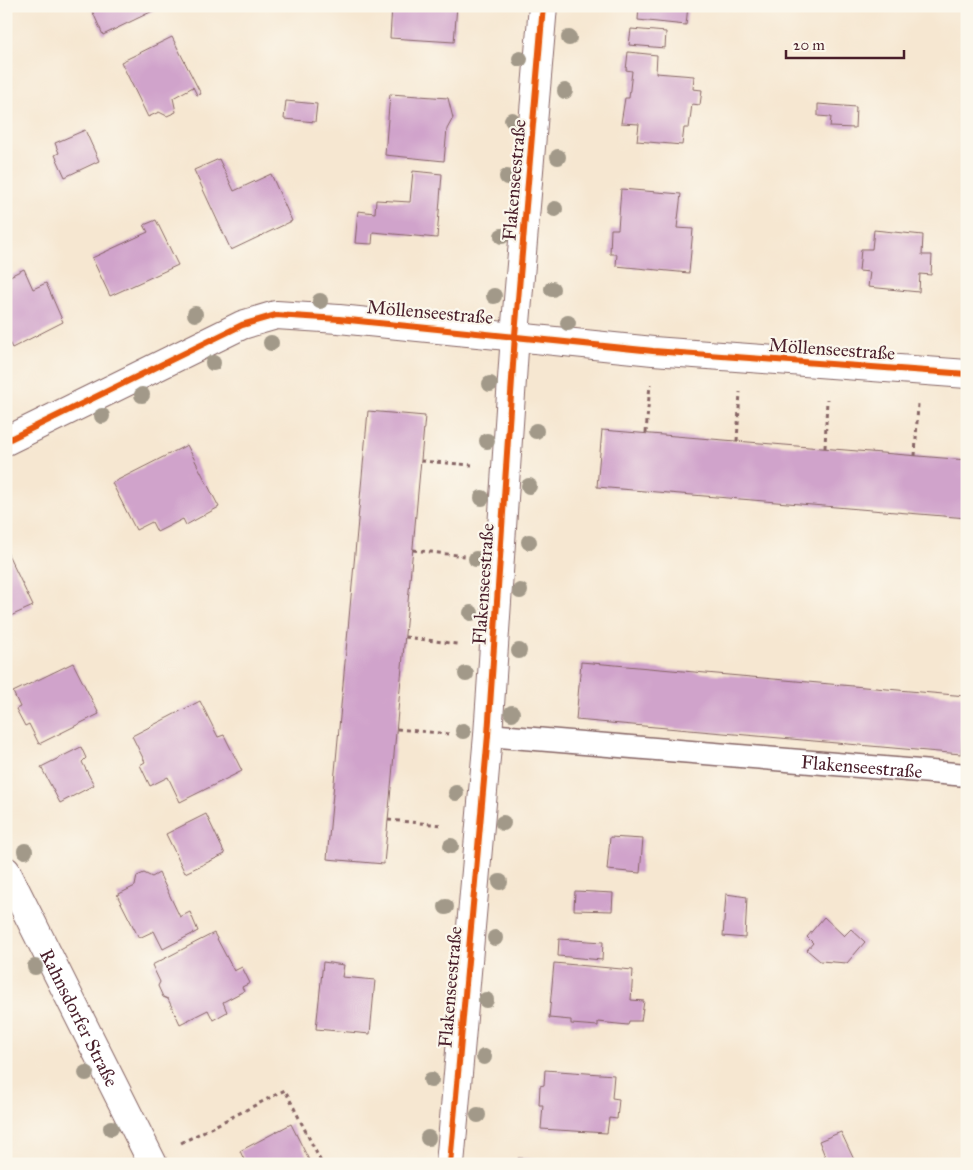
<svg xmlns="http://www.w3.org/2000/svg" width="973" height="1170" font-family="'IM FELL Great Primer',serif">
<rect width="100%" height="100%" fill="#fbf7ec"/>
<filter id="ink" filterUnits="userSpaceOnUse"><feTurbulence type="fractalNoise" baseFrequency=".02" numOctaves="2"/><feDisplacementMap in="SourceGraphic" scale="10" xChannelSelector="R" yChannelSelector="G"/><feConvolveMatrix kernelMatrix="1 2 1 2 8 2 1 2 1" color-interpolation-filters="sRGB"/></filter>
<filter id="wash" filterUnits="userSpaceOnUse"><feTurbulence type="fractalNoise" baseFrequency=".0096" numOctaves="4" result="noise"/><feDisplacementMap in="SourceGraphic" scale="20" xChannelSelector="R" yChannelSelector="G"/><feGaussianBlur stdDeviation="1.12" result="paint"/><feColorMatrix in="noise" values="0 0 0 0 0 0 0 0 0 0 0 0 0 0 0 0 0 1.4 0 .05"/><feComposite in="paint" operator="in"/></filter>
<g filter="url(#wash)">
<rect width="100%" height="100%" fill="#f6e7d1"/>
<g id="blocks">
<g fill="#d0a3cb">
<polygon points="90,6 163,6 103,35"/>
<polygon points="392,6 457,6 454,42 390,38"/>
<polygon points="639,6 688,6 686,25 638,20"/>
<polygon points="631,29 666,32 665,48 629,45"/>
<polygon points="172,37 201,94 197,95 193,87 173,98 176,112 167,116 159,112 148,117 121,62"/>
<polygon points="628,52 657,55 656,73 694,76 693,89 702,90 700,105 692,104 689,128 684,128 682,145 637,141 639,124 621,123 625,98 629,98 632,71 626,70"/>
<polygon points="390,94 448,98 453,118 447,129 444,161 385,155"/>
<polygon points="286,101 317,104 315,122 284,119"/>
<polygon points="818,104 856,107 855,128 830,127 831,117 818,116"/>
<polygon points="85,130 99,161 65,177 55,155 59,153 55,143"/>
<polygon points="219,159 234,191 271,174 292,221 231,250 194,170"/>
<polygon points="413,171 442,174 437,238 373,232 372,244 355,243 358,211 375,213 376,200 410,202"/>
<polygon points="621,189 681,194 677,228 693,229 689,273 616,266 617,254 610,254 611,229 618,229"/>
<polygon points="156,220 178,265 110,296 92,258 148,232 144,225"/>
<polygon points="874,230 923,235 922,255 932,255 931,275 920,274 919,292 868,287 870,272 859,271 861,249 872,249"/>
<polygon points="24,269 33,289 46,283 63,322 12,348 6,336 6,278"/>
<polygon points="368,411 425,416 384,864 327,859"/>
<polygon points="602,430 967,460 967,518 597,487"/>
<polygon points="187,445 219,507 186,525 183,519 157,532 152,522 136,530 112,483"/>
<polygon points="6,550 33,606 6,618"/>
<polygon points="581,662 966,696 961,754 576,720"/>
<polygon points="73,663 99,714 39,744 29,724 25,726 16,709 20,707 13,692"/>
<polygon points="200,701 218,737 224,735 242,771 180,802 168,777 150,786 140,765 145,762 132,736"/>
<polygon points="81,747 86,758 82,762 94,785 60,803 41,767"/>
<polygon points="206,814 225,854 185,873 166,834"/>
<polygon points="610,837 643,839 640,873 607,870"/>
<polygon points="144,873 152,877 159,873 180,917 190,912 198,931 163,949 154,931 139,938 117,895 135,886 137,876"/>
<polygon points="575,891 613,893 612,911 574,910"/>
<polygon points="726,894 747,897 745,938 723,936"/>
<polygon points="824,917 844,936 851,929 865,942 847,963 820,961 807,950 813,943 807,937"/>
<polygon points="214,933 234,971 242,967 250,983 242,987 244,991 223,1002 227,1012 213,1020 208,1010 180,1024 168,999 163,997 158,986 160,982 152,965"/>
<polygon points="559,939 603,942 602,960 558,956"/>
<polygon points="323,962 344,965 342,977 375,980 370,1034 316,1029"/>
<polygon points="554,963 633,970 631,1000 644,1001 641,1021 629,1021 628,1025 598,1022 598,1026 571,1024 571,1020 549,1018"/>
<polygon points="545,1070 614,1075 612,1098 619,1099 617,1119 609,1118 607,1133 541,1129 543,1105 539,1105 540,1086 544,1085"/>
<polygon points="291,1124 311,1164 246,1164 240,1151"/>
<polygon points="841,1132 856,1164 828,1164 819,1141"/>
<polygon points="518,1158 574,1162 574,1164 517,1164"/>
</g>
</g>
</g>
<g filter="url(#ink)">
<use href="#blocks" fill-opacity="0" stroke="#866565" stroke-width="1"/>
<g fill="none" stroke-linecap="round" stroke-linejoin="round">
<g stroke="#866565" stroke-width="25">
<g id="lane">
<path id="s1" d="M488,735L967,775"/>
</g>
</g>
<g stroke="#866565" stroke-width="30">
<g id="street">
<polyline points="6,441 242,325 276,315 339,319 653,351 967,374"/>
<path id="s2" d="M6,871L153,1164"/>
<polyline points="450,1164 488,735 515,335 543,6"/>
</g>
</g>
<g stroke="#866565" stroke-width="3" stroke-dasharray="4 4" stroke-linecap="butt">
<polyline points="646,433 650,384"/>
<polyline points="737,441 740,392"/>
<polyline points="825,448 827,399"/>
<polyline points="915,456 918,404"/>
<polyline points="421,461 472,465"/>
<polyline points="413,550 465,556"/>
<polyline points="405,637 457,644"/>
<polyline points="397,729 450,734"/>
<polyline points="388,820 442,825"/>
<polyline points="181,1143 285,1090 322,1164"/>
</g>
<use href="#lane" stroke="#fff" stroke-width="22"/>
<use href="#street" stroke="#fff" stroke-width="28"/>
<g stroke="#fbf7ec" stroke-width="9">
<g id="cycleway">
<polyline points="6,441 242,325 276,315 339,319 653,351 967,374"/>
<polyline points="450,1164 488,735 515,335 543,6"/>
</g>
</g>
<use href="#cycleway" stroke="#e8590c" stroke-width="6"/>
</g>
<g fill="#a29989">
<circle cx="569" cy="38" r="8"/>
<circle cx="520" cy="59" r="8"/>
<circle cx="565" cy="91" r="8"/>
<circle cx="512" cy="120" r="8"/>
<circle cx="558" cy="157" r="8"/>
<circle cx="507" cy="177" r="8"/>
<circle cx="555" cy="209" r="8"/>
<circle cx="502" cy="236" r="8"/>
<circle cx="552" cy="289" r="8"/>
<circle cx="494" cy="296" r="8"/>
<circle cx="320" cy="301" r="8"/>
<circle cx="195" cy="314" r="8"/>
<circle cx="568" cy="323" r="8"/>
<circle cx="271" cy="343" r="8"/>
<circle cx="213" cy="363" r="8"/>
<circle cx="490" cy="384" r="8"/>
<circle cx="142" cy="395" r="8"/>
<circle cx="102" cy="416" r="8"/>
<circle cx="536" cy="431" r="8"/>
<circle cx="487" cy="441" r="8"/>
<circle cx="529" cy="486" r="8"/>
<circle cx="482" cy="498" r="8"/>
<circle cx="529" cy="542" r="8"/>
<circle cx="476" cy="559" r="8"/>
<circle cx="520" cy="591" r="8"/>
<circle cx="471" cy="613" r="8"/>
<circle cx="519" cy="651" r="8"/>
<circle cx="466" cy="674" r="8"/>
<circle cx="512" cy="713" r="8"/>
<circle cx="463" cy="731" r="8"/>
<circle cx="456" cy="793" r="8"/>
<circle cx="503" cy="823" r="8"/>
<circle cx="451" cy="846" r="8"/>
<circle cx="25" cy="851" r="8"/>
<circle cx="500" cy="882" r="8"/>
<circle cx="446" cy="907" r="8"/>
<circle cx="495" cy="938" r="8"/>
<circle cx="35" cy="967" r="8"/>
<circle cx="486" cy="1000" r="8"/>
<circle cx="484" cy="1057" r="8"/>
<circle cx="86" cy="1073" r="8"/>
<circle cx="431" cy="1080" r="8"/>
<circle cx="478" cy="1115" r="8"/>
<circle cx="111" cy="1128" r="8"/>
<circle cx="428" cy="1138" r="8"/>
</g>
</g>
<g text-anchor="middle" dominant-baseline="central" stroke-width="4.5" stroke-linejoin="round" paint-order="stroke">
<g font-size="19" fill="#4a1f2b" stroke="#fbf7ec">
<text transform="translate(514 180) rotate(-85)">Flakenseestraße</text>
<text transform="translate(430 312) rotate(5)">Möllenseestraße</text>
<text transform="translate(832 349) rotate(4)">Möllenseestraße</text>
<text transform="translate(483 584) rotate(-86)">Flakenseestraße</text>
<text stroke="none"><textPath href="#s1" startOffset="375">Flakenseestraße</textPath></text>
<text transform="translate(450 987) rotate(-85)">Flakenseestraße</text>
<text stroke="none"><textPath href="#s2" startOffset="164">Rahnsdorfer Straße</textPath></text>
</g>
</g>
<rect width="973" height="1170" fill="none" stroke="#fbf7ec" stroke-width="25"/>
<path d="M786 50v8h118v-8" fill="none" stroke="#4a1f2b" stroke-width="2.5"/>
<text x="793" y="50" font-size="15" fill="#4a1f2b" stroke="#fbf7ec" stroke-width="4" paint-order="stroke">20 m</text>
</svg>
